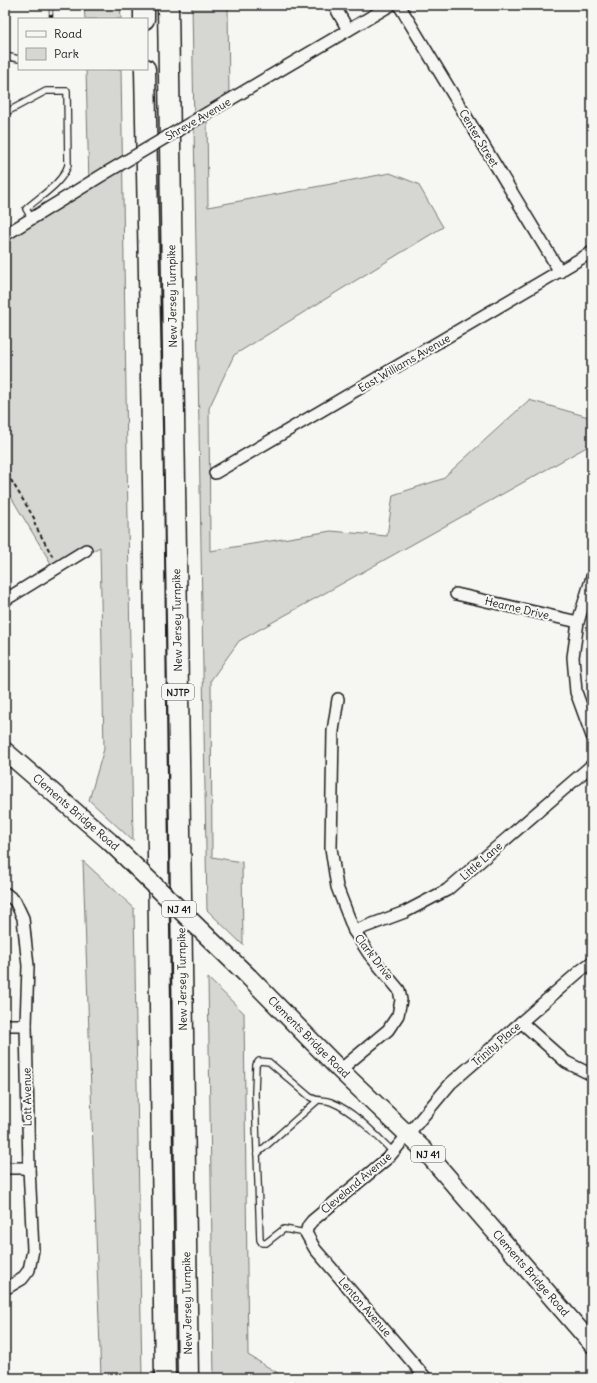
<svg xmlns="http://www.w3.org/2000/svg" width="597" height="1383" font-family="Delius,sans-serif">
<rect width="100%" height="100%" fill="#f6f6f2"/>
<filter id="ink" filterUnits="userSpaceOnUse"><feTurbulence type="fractalNoise" baseFrequency=".025" numOctaves="2"/><feDisplacementMap in="SourceGraphic" scale="8" xChannelSelector="R" yChannelSelector="G"/><feConvolveMatrix kernelMatrix="1 2 1 2 8 2 1 2 1" color-interpolation-filters="sRGB"/></filter>
<g filter="url(#ink)">
<g fill="#d6d6d2" stroke="#797977">
<polygon points="84,5 120,5 121,19 85,19"/>
<polygon points="192,5 228,5 229,99 207,114 208,207 390,173 418,184 443,227 234,355 209,408 210,551 331,531 387,536 393,495 442,479 529,400 592,418 592,444 239,641 211,680 212,857 242,862 243,945 207,910"/>
<polygon points="86,69 121,69 133,841 89,800 104,749 100,547 55,570 5,487 5,216 13,229 89,185"/>
<polygon points="83,861 134,908 142,1378 101,1378"/>
<polygon points="208,978 244,1013 248,1355 286,1378 214,1378"/>
</g>
<g fill="none" stroke-linecap="round" stroke-linejoin="round">
<g stroke="#1c1c1c" stroke-width="8">
<g id="lane">
<polyline points="5,56 19,59"/>
<path d="M5,113L46,91H67L68,165C62,184 40,196 26,209L32,219"/>
<polyline points="257,1154 317,1101"/>
<path d="M306,1233L284,1229L266,1243H262L260,1240L255,1093L256,1065L259,1061L269,1062L310,1097C318,1102 323,1099 331,1102C354,1111 376,1135 393,1152"/>
</g>
</g>
<g stroke="#1c1c1c" stroke-width="14">
<g id="street">
<polyline points="334,5 348,30"/>
<polyline points="399,5 560,272"/>
<polyline points="209,112 391,5"/>
<polyline points="5,235 104,174"/>
<polyline points="215,473 592,252"/>
<polyline points="592,577 578,622 573,657 576,692 592,736"/>
<polyline points="456,594 578,622"/>
<polyline points="5,600 86,550"/>
<polyline points="338,699 333,731 331,848 337,887 354,931 369,954 399,990 401,1000 398,1015 388,1030 340,1070"/>
<polyline points="5,893 15,901 23,918 28,966 26,1025 29,1168 33,1250 29,1270 22,1279 5,1289"/>
<polyline points="354,931 405,912 447,890 592,765"/>
<polyline points="521,1022 566,1062 592,1075"/>
<polyline points="5,1025 26,1025"/>
<polyline points="5,1168 29,1168"/>
<polyline points="426,1378 315,1249 306,1233 308,1226 312,1221 389,1157 451,1083 580,971 592,962"/>
</g>
</g>
<g stroke="#1c1c1c" stroke-width="20">
<g id="primary">
<polyline points="5,751 109,841"/>
<polyline points="249,977 340,1070 425,1151 592,1344"/>
</g>
</g>
<g stroke="#1c1c1c" stroke-width="23">
<g id="highway">
<polyline points="144,5 144,19"/>
<polyline points="168,5 188,1378"/>
<polyline points="145,69 153,480 165,1378"/>
</g>
</g>
<g stroke="#1c1c1c" stroke-width="2" stroke-dasharray="4 3" stroke-linecap="butt">
<polyline points="5,254 8,252"/>
<polyline points="5,467 11,480 34,518 35,525 54,559"/>
</g>
<use href="#lane" stroke="#f6f6f2" stroke-width="5.5"/>
<use href="#street" stroke="#f6f6f2" stroke-width="11"/>
<use href="#primary" stroke="#f6f6f2" stroke-width="17"/>
<use href="#highway" stroke="#f6f6f2" stroke-width="20"/>
<g stroke="#1c1c1c" stroke-width="4.5">
<polyline id="rail" points="51,5 51,19"/>
</g>
<use href="#rail" stroke="#f6f6f2" stroke-width="3" stroke-dasharray="9" stroke-linecap="butt"/>
<g stroke="#1c1c1c" stroke-width="14" stroke-linecap="butt">
<polyline id="street-bridge" points="104,174 209,112"/>
</g>
<g stroke="#1c1c1c" stroke-width="20" stroke-linecap="butt">
<polyline id="primary-bridge" points="109,841 249,977"/>
</g>
<use href="#street-bridge" stroke="#f6f6f2" stroke-width="11"/>
<use href="#primary-bridge" stroke="#f6f6f2" stroke-width="17"/>
</g>
</g>
<g text-anchor="middle" dominant-baseline="central" stroke-width="4" stroke-linejoin="round" paint-order="stroke">
<g fill="#f6f6f2" stroke="#5d5d5c" stroke-width="1">
<rect x="162" y="684" width="32" height="16" rx="3"/>
<rect x="162" y="901" width="34" height="16" rx="3"/>
<rect x="411" y="1146" width="34" height="16" rx="3"/>
</g>
<g font-size="10" font-weight="bold" fill="#1c1c1c">
<text x="178" y="692">NJTP</text>
<text x="179" y="909">NJ 41</text>
<text x="428" y="1154">NJ 41</text>
</g>
<g font-size="11" fill="#1c1c1c" stroke="#f6f6f2">
<text transform="translate(198 119) rotate(-30)">Shreve Avenue</text>
<text transform="translate(479 138) rotate(59)">Center Street</text>
<text transform="translate(172 296) rotate(-91)">New Jersey Turnpike</text>
<text transform="translate(404 363) rotate(-30)">East Williams Avenue</text>
<text transform="translate(517 608) rotate(13)">Hearne Drive</text>
<text transform="translate(177 620) rotate(-91)">New Jersey Turnpike</text>
<text transform="translate(76 812) rotate(41)">Clements Bridge Road</text>
<text transform="translate(481 861) rotate(-41)">Little Lane</text>
<text transform="translate(374 957) rotate(52)">Clark Drive</text>
<text transform="translate(182 979) rotate(-91)">New Jersey Turnpike</text>
<text transform="translate(309 1037) rotate(45)">Clements Bridge Road</text>
<text transform="translate(496 1044) rotate(-41)">Trinity Place</text>
<text transform="translate(27 1097) rotate(-91)">Lott Avenue</text>
<text transform="translate(356 1183) rotate(-40)">Cleveland Avenue</text>
<text transform="translate(531 1273) rotate(49)">Clements Bridge Road</text>
<text transform="translate(187 1303) rotate(-91)">New Jersey Turnpike</text>
<text transform="translate(365 1307) rotate(49)">Lenton Avenue</text>
</g>
</g>
<rect width="597" height="1383" fill="none" stroke="#f6f6f2" stroke-width="20"/>
<rect x="10" y="10" width="577" height="1363" fill="none" stroke="#1c1c1c" stroke-width="1.5" filter="url(#ink)"/>
<rect x="18" y="18" width="130" height="52" fill="#f6f6f2" stroke="#9f9f9c"/>
<rect x="26" y="31" width="20" height="6" fill="#f6f6f2" stroke="#9f9f9c"/>
<text x="54" y="38" font-size="12" fill="#1c1c1c">Road</text>
<rect x="26" y="48" width="20" height="12" fill="#d6d6d2" stroke="#9f9f9c"/>
<text x="54" y="58" font-size="12" fill="#1c1c1c">Park</text>
</svg>
